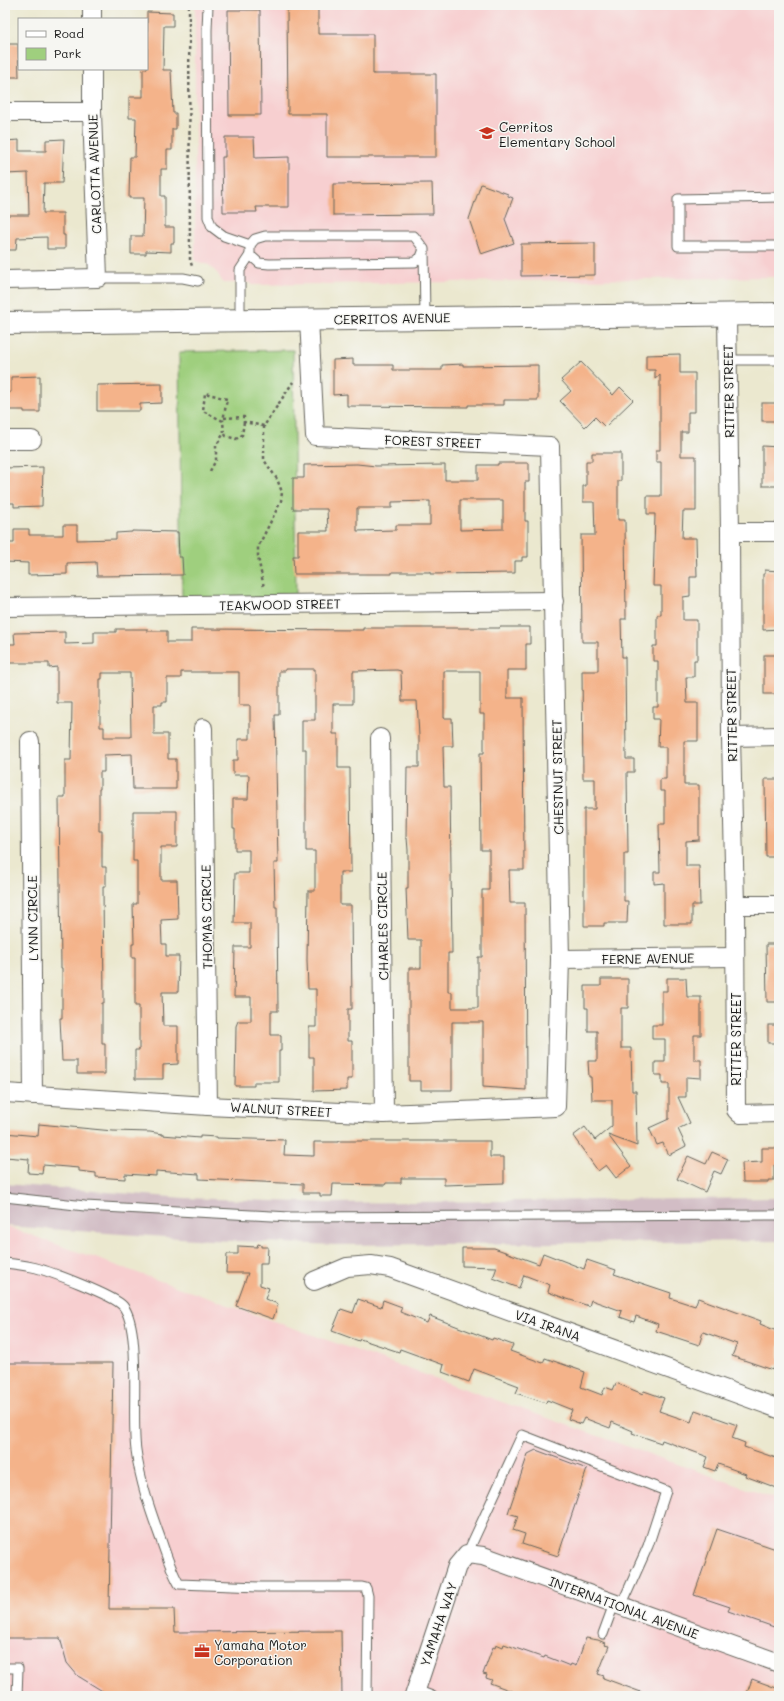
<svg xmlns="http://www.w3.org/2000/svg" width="784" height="1701" font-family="Mali,sans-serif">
<rect width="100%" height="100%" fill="#f6f6f2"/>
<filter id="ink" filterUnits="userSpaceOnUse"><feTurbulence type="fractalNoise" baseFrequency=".025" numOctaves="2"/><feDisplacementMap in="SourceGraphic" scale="8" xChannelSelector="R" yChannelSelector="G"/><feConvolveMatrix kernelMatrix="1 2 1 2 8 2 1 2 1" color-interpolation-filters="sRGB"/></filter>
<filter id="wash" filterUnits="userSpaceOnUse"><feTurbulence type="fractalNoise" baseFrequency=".012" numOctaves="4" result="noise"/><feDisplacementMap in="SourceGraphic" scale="16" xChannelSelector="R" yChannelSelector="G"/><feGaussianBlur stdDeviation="0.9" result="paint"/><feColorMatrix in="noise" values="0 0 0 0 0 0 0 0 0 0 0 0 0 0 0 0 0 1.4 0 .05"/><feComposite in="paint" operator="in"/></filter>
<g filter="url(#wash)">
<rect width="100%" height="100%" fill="#ebe8cf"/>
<g fill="#f7cfd0">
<polygon points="195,5 779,5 779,277 252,285 251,283 223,283 218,274 209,265 195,261"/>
<polygon points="5,1226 779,1500 779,1696 5,1696"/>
</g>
<polygon fill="#d2bdc5" points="5,1184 184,1198 330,1203 779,1198 779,1241 336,1245 209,1240 5,1226"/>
<polygon fill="#9fcf7e" stroke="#5e764d" points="293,350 296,598 182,600 179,352"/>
<g id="blocks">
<g fill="#f4b38a" fill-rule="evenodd">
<polygon points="318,9 318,34 373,34 373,74 436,74 436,157 327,157 327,114 288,114 287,10"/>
<polygon points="228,10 260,10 261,115 229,115"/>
<polygon points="147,12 173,13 173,26 164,26 163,70 171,70 173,113 176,113 176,129 172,129 172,150 167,150 167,169 161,169 161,196 165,196 165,227 174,227 174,243 171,243 171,252 146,251 146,254 131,254 131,236 143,236 144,198 129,198 130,157 135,157 136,118 129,118 129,97 143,97 143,69 147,69"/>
<polygon points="5,44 18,44 19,77 5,77"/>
<polygon points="225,137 254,137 255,158 289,157 289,207 256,207 257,212 223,212 222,157 225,157"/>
<polygon points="64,139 62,183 44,183 43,213 63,213 63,235 65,235 65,249 47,249 47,237 17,238 16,250 5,250 5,215 29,215 28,173 5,174 5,141 19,140 19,151 46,151 46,140"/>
<polygon points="432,183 433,214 333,215 333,184"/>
<polygon points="481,184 508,194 508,196 513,198 505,219 514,243 481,254 469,219"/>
<polygon points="595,243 595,275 521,276 521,244"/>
<polygon points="680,354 680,373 695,373 695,412 688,412 688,432 681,432 681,456 696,456 696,511 683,511 682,538 696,538 697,577 690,577 690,596 683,597 683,620 697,620 697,660 694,660 694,677 686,677 687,703 698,703 698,741 684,741 684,785 699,785 699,840 686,841 686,866 699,866 700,905 692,905 692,924 664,924 664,883 654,884 654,872 660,872 659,824 665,824 665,791 660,791 660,779 666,779 666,747 658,747 659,719 653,719 653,707 658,707 658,661 653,661 653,646 657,646 657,615 661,615 661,586 653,586 655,514 647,514 647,496 661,496 661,462 656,462 656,450 660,450 660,375 655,379 655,370 646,370 646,355"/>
<polygon points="353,359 353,365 393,365 393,370 442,370 442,365 463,364 463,366 538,365 538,400 504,400 504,405 468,405 468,407 347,406 347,394 333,395 333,360"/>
<polygon points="581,362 613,395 620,387 633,400 605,427 595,417 585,427 560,401 571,391 561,380"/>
<polygon points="40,376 40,412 24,412 24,410 5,410 5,393 11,392 11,377"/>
<polygon points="162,384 162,403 140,404 140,411 97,411 97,385"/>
<rect x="762" y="403" width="17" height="18"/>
<polygon points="762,446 779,447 779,486 762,486"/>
<polygon points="592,453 621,453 621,481 618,481 618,520 625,520 626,619 621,619 622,657 625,657 626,759 634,759 634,772 627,772 628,854 624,854 624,901 628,901 627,923 604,923 604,926 584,926 584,809 595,809 595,779 583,779 582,671 598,671 598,642 582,642 581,535 595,535 594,502 583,502 583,486 586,486 586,461 592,461"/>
<path d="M498,463H529V482H525V521H528V557H522V561H515V573L430,574V572H392V574H294L293,556H298V531H328L327,509H293V478H304V465L357,464L376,466L445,465V480H478V465H498ZM460,500H503V529L460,530ZM430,501V525H396V530L357,531V508H392V502Z"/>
<polygon points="43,467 42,506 14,507 14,503 5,503 5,468"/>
<polygon points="63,525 77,525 77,540 116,539 116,533 132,532 132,531 178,532 179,557 182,557 183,575 97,576 96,562 67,563 67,574 28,575 28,563 5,562 5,543 14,543 14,529 29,529 29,535 63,535"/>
<polygon points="765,570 779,571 779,629 763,630 763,574 765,574"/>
<path d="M500,627H530V644H526V670H507V698H523L524,870H509L510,903H525L526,1090L483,1087V1022H452V1090H421V1081H409V968H421V940H408L406,888H408V850L407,838H406L407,767H419V736L417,701H402L401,671L397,670L353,671V704H333V734H338V768H350L351,872H340V905H351L352,1009H348V1041H352V1079H347V1090L314,1091V1057H309V1027H316V989H308L307,960L308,891H315V851H306V749H302V720H315V669H285V671H279V715H275L278,863H274L275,907H277L278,1011H271V1035H281V1051H279V1082H254V1086H235L236,1026L238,1021H251V997H234L235,947H250V923H234L235,873H249V850H235V829H233V799H248L249,775H233V760H238V739H250V705H239V672H181V678H167V702H162V705H154V734H168V759H176V789H133L132,754L104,755V772H100V789H99V831H102V867H106V886H103L104,1003H102V1044H105V1074H77V1061H62L60,1018H62V968H61L59,797H65V760H71L72,703H57V667L49,668V663H5V644H15L14,633L65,632V644L94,643V632H116V629H147V631H167V642H191V629H204L363,630V628H500ZM444,671H480V714H484V753H480L481,850H489V890H482V957H478V1008H452V992H448V953H452L450,787H444L443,746H453L452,718H444ZM102,673H130L131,737H104V727H100V679H102Z"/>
<rect x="764" y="655" width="15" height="39"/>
<polygon points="765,779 779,779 779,857 766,857"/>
<polygon points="133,811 177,811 177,847 161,847 161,880 177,880 178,919 161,920 162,944 166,944 166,956 179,956 178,992 162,992 163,1026 178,1026 178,1064 163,1065 163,1079 135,1079 135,1050 139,1050 139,1006 135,1006 135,958 132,958 132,944 134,944 133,904 137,904 137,861 133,861"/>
<polygon points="766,944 779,944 779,1002 767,1002"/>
<polygon points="667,978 686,978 687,997 701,997 701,1035 694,1035 694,1060 701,1060 701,1078 686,1077 686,1097 678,1097 690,1123 678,1129 686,1146 669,1155 663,1143 657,1145 649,1128 669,1119 669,1084 662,1084 662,1075 655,1075 655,1062 665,1062 665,1039 652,1039 652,1025 662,1025 662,991 667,991"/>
<polygon points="601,979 628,979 628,1008 621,1008 621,1048 631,1048 632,1091 636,1091 637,1146 608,1135 631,1166 616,1178 606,1165 598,1171 573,1136 585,1127 595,1140 612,1126 612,1100 592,1100 591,1077 589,1077 588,1061 597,1061 597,1031 588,1031 588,1008 585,1008 585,986 601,986"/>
<rect x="768" y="1025" width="11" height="18"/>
<polygon points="39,1124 113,1131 150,1132 162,1134 162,1135 200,1138 200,1136 217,1137 217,1138 285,1140 284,1155 314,1156 314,1142 338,1142 338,1141 490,1141 490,1157 504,1157 504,1183 444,1185 444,1178 401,1178 401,1183 386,1183 385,1185 333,1184 332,1196 320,1196 320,1193 303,1193 303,1184 199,1179 199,1174 156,1171 156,1176 125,1174 125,1179 96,1177 96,1173 79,1171 79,1168 43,1165 42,1174 28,1173 29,1159 5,1157 5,1133 38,1136"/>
<polygon points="762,1148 779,1148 779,1165 774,1165 774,1180 768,1180 768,1182 743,1182 742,1163 762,1162"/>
<polygon points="712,1152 728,1159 721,1174 714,1171 705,1192 677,1179 688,1156 706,1164"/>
<polygon points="258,1244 261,1245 261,1247 268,1247 267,1264 260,1264 260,1285 269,1288 265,1299 278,1304 273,1319 236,1306 248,1273 226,1273 227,1254 238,1254 238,1246 257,1247"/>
<polygon points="462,1248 494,1248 539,1264 543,1253 584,1269 587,1260 616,1270 614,1274 671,1293 670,1298 695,1306 698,1298 761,1321 760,1324 779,1332 779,1365 776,1364 773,1370 732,1356 737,1344 703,1332 699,1345 656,1331 658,1324 636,1316 634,1322 620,1317 622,1311 591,1300 589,1306 564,1298 548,1292 550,1285 524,1275 519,1288 493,1278 497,1267 462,1266"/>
<polygon points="358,1299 381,1307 383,1300 402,1307 400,1312 427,1323 430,1316 492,1340 493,1338 513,1345 510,1351 543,1363 545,1358 585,1372 581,1387 602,1395 605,1387 613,1390 616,1383 643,1394 644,1391 664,1398 659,1411 691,1422 695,1410 737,1425 732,1438 745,1443 744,1447 779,1459 779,1481 777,1488 745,1476 746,1474 718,1464 715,1471 704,1467 708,1457 662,1440 661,1443 632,1433 633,1431 612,1422 610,1428 584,1418 581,1424 568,1419 572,1410 547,1400 546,1403 516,1393 519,1386 474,1369 469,1382 442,1372 444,1365 400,1349 399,1352 360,1339 359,1341 332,1331 341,1309 353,1313"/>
<polygon points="5,1363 113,1363 109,1609 174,1609 175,1632 341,1631 342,1696 104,1696 104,1692 78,1676 67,1663 60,1638 5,1638"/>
<polygon points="536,1450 587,1469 558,1556 522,1544 525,1534 513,1530 518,1516 508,1513 528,1454"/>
<polygon points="717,1529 779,1550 779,1625 775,1624 774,1627 728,1611 730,1607 694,1595"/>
<polygon points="586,1638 598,1640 605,1643 604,1645 609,1646 598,1674 604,1676 603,1678 649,1695 648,1696 525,1696 490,1683 492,1680 486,1678 487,1675 483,1674 493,1647 495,1648 496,1644 503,1647 504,1644 544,1658 545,1656 570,1666 571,1664 576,1666"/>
<polygon points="752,1679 779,1689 779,1696 746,1696"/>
</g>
</g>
</g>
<g filter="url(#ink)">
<use href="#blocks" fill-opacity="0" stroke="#64635b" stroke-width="1"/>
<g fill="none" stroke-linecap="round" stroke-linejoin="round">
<g stroke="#64635b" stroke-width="11">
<g id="lane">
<polyline points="208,5 207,30 208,217 212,227 224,236 250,245"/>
<polyline points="779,197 678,199 678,246 779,246"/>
<polyline points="424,249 421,257 415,262 269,264 259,263 250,255 250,245 255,239 265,236 414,236 424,249 425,318"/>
<polyline points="98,278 183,278 198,281"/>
<polyline points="240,320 240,270 250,255"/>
<polyline points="728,360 779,360"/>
<polyline points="5,1197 85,1206 290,1217 779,1215"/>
<path d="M5,1263C14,1264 23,1265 32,1267C47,1270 115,1296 123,1306C142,1330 131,1416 136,1450C140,1481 150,1510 161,1540C166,1555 171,1570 179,1584L259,1587H362L366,1588L368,1596L367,1696"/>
<polyline points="467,1554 522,1435 666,1491 648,1546 621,1606"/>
<polyline points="603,1634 614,1604"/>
<polyline points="5,1668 18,1668 17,1696"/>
<polyline points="416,1690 432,1696"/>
</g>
</g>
<g stroke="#64635b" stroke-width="20">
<g id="street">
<polyline points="92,5 92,19"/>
<polyline points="5,112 92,112"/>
<polyline points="5,280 98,278 92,112 92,69"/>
<polyline points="727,315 730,532 731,737 735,905 736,1110 740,1114 779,1113"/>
<polyline points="5,440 32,440"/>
<polyline points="730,532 779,532"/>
<polyline points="5,607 554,601"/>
<polyline points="203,728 208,1106"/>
<polyline points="731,737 779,736"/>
<polyline points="380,738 384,1114"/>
<polyline points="30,741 33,1095"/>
<polyline points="735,905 779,905"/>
<polyline points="560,959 735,957"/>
<polyline points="5,1093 208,1106 384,1114 556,1107 560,959 550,446 315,436 309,319"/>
<polyline points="314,1281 347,1267 371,1265 390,1268 779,1409"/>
<polyline points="414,1696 457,1566 467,1554 483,1556 779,1663"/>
</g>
</g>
<g stroke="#64635b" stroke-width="24">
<polyline id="secondary" points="5,323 779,314"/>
</g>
<g stroke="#64635b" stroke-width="2.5" stroke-dasharray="3 3" stroke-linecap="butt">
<polyline points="189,5 190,260 192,266"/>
<polyline points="224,418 244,417 244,422 264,426 293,382"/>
<polyline points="264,426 264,460 277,479 282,492 281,501 258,547 258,557 264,588"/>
<polyline points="225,434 226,436 236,439 242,435 244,422"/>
<polyline points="210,471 216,460 216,446 224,433 223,421 203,411 205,393 227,399 223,421"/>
</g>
<use href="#lane" stroke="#fff" stroke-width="9"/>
<use href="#street" stroke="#fff" stroke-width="18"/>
<use href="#secondary" stroke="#fff" stroke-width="22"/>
</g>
</g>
<defs>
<g id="school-bare" transform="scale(1.2)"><path d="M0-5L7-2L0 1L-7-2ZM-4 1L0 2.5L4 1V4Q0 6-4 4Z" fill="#c8321e" stroke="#f6f6f2" stroke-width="2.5" paint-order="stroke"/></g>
<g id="office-bare" transform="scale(1.2)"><path d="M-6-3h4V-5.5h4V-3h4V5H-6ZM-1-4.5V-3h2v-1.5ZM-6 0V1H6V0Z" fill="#c8321e" stroke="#f6f6f2" stroke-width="2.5" paint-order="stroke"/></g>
</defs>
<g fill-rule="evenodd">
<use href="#school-bare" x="487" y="133"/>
<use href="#office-bare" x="202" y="1651"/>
</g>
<g text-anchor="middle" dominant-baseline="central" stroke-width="3" stroke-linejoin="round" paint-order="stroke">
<g font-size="13" fill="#1c1c1c" stroke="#f6f6f2" text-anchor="start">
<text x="499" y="126">Cerritos<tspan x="499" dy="15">Elementary School</tspan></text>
<text x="214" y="1644">Yamaha Motor<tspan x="214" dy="15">Corporation</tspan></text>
</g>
<g font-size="13" fill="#1c1c1c" stroke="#f6f6f2">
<text transform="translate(94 174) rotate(-92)">CARLOTTA AVENUE</text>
<text transform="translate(392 318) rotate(-1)">CERRITOS AVENUE</text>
<text transform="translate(728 391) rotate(-91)">RITTER STREET</text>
<text transform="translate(433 441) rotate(2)">FOREST STREET</text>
<text transform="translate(280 604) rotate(-1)">TEAKWOOD STREET</text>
<text transform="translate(731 715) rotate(-91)">RITTER STREET</text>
<text transform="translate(557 777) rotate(-91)">CHESTNUT STREET</text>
<text transform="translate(206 917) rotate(-91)">THOMAS CIRCLE</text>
<text transform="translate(32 918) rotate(-91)">LYNN CIRCLE</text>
<text transform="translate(382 926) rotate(-91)">CHARLES CIRCLE</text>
<text transform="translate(648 958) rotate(-1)">FERNE AVENUE</text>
<text transform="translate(735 1039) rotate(-90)">RITTER STREET</text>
<text transform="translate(281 1109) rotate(3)">WALNUT STREET</text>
<text transform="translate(548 1325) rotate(20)">VIA IRANA</text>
<text transform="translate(624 1607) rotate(20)">INTERNATIONAL AVENUE</text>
<text transform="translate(438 1624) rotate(-71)">YAMAHA WAY</text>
</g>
</g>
<rect width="784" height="1701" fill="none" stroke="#f6f6f2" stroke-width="20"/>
<rect x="18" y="18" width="130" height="52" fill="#f6f6f2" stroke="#9f9f9c"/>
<rect x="26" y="31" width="20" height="6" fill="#ffffff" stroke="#9f9f9c"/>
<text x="54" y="38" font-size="12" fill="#1c1c1c">Road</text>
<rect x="26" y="48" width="20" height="12" fill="#9fcf7e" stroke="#9f9f9c"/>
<text x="54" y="58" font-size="12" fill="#1c1c1c">Park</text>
</svg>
